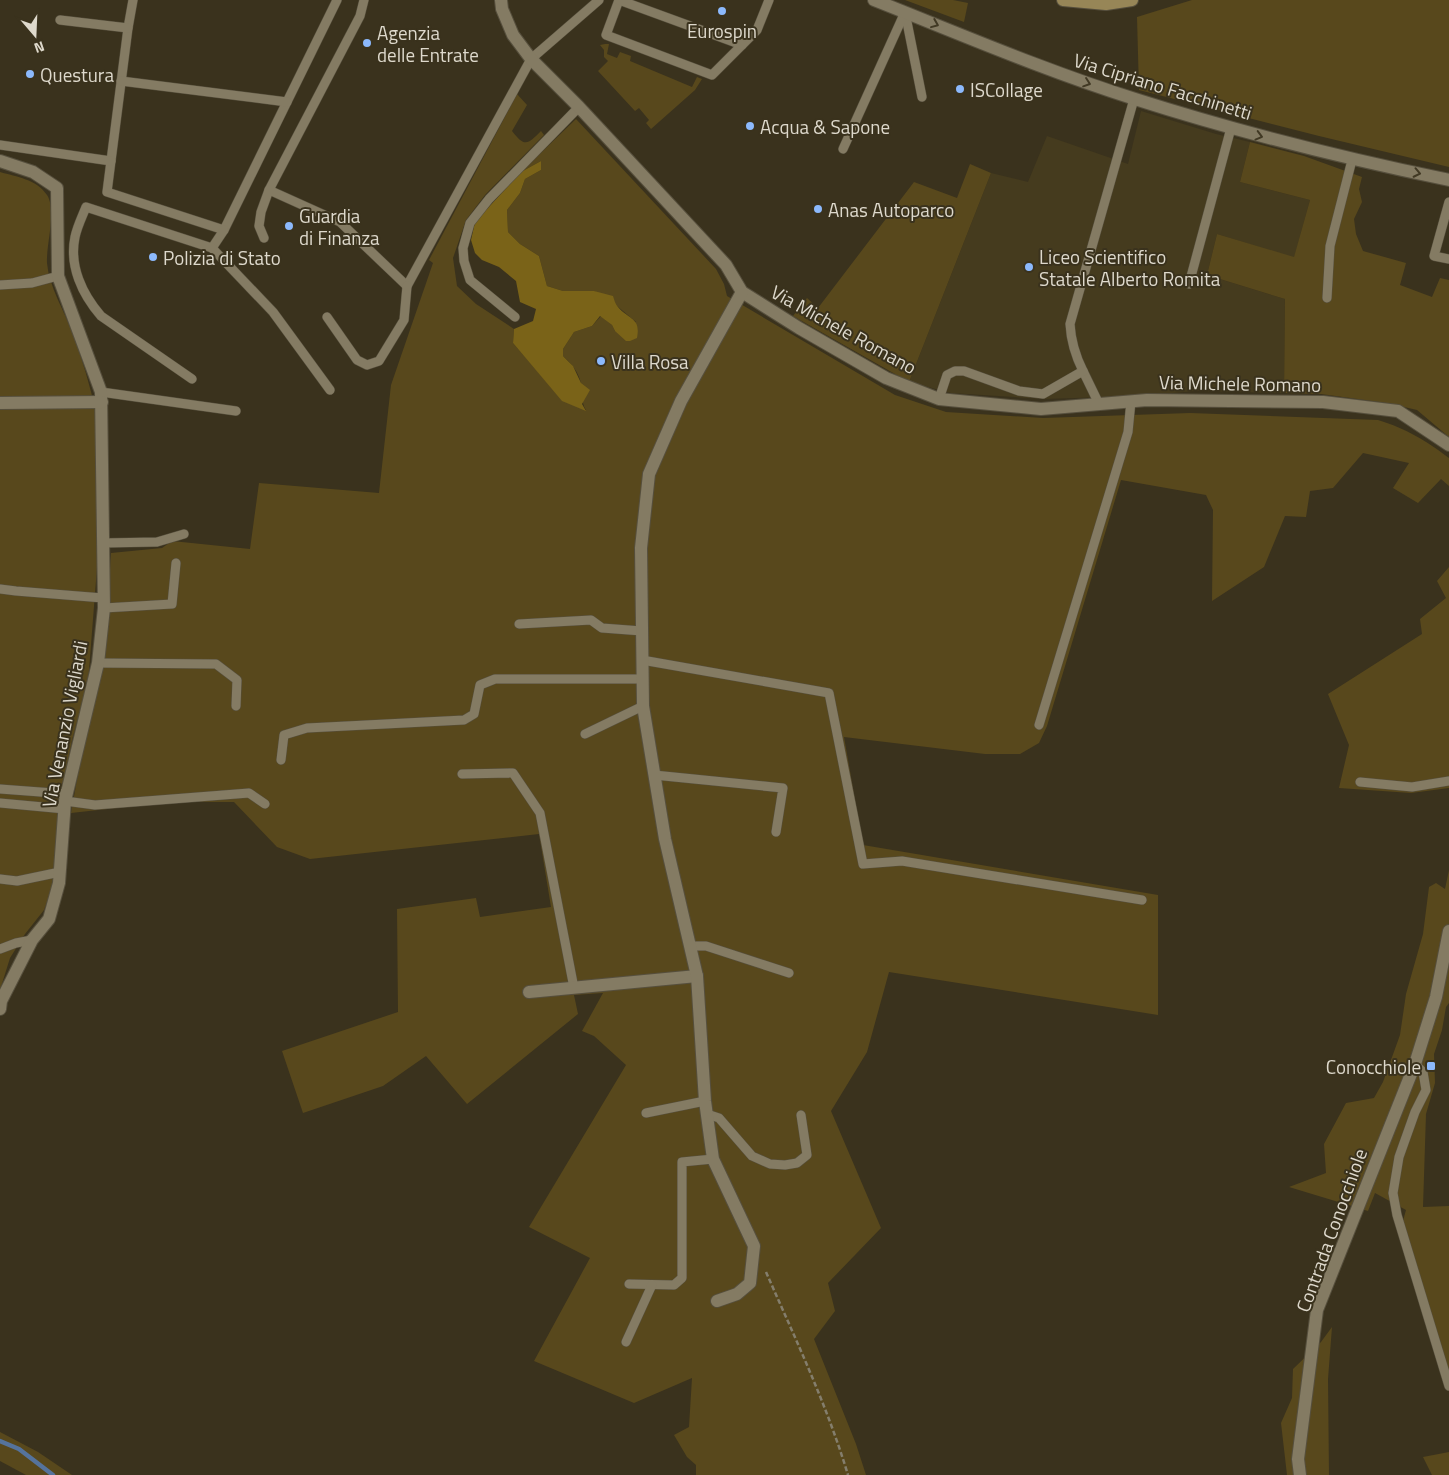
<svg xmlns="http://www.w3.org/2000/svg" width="1449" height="1475" font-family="'Titillium Web',sans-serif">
<rect width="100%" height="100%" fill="#3a321d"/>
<polygon fill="#453b1e" points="1141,111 1216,134 1250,142 1240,182 1310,200 1294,258 1217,234 1207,275 1285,299 1284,393 1195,391 1140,396 1043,399 951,393 909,382 991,173 1028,182 1047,136 1128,164"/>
<g fill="#58481c">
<polygon points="905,0 953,0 968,3 964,22"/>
<polygon points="1192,0 1449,0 1449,167 1319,136 1139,90 1137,17"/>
<polygon points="605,44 609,44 607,54 617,58 620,52 631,56 630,61 692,87 697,77 702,79 695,90 651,129 646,123 649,120 639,108 635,111 598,71 608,61 604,57 604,50 600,45"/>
<path d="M517,94L527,105L512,131C525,148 528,144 541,131L544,135L485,195L466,220L453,258L457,286L476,304L514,329L513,343L562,400L586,410C580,401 584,392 581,383C578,371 571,363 563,356V349L574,332L592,326L601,316L612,325L615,331L636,322L617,306L594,291H563L547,286L539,256L520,244L508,232L507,210L520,193L525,179L541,170V161L521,172L576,119L716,269L724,284L727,296L895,395L946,412L1043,418L1190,413L1378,420C1407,429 1425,440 1449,458V486L1441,479L1418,503L1393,488L1409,463L1363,453L1333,488L1310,491L1306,517L1285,516L1264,567L1212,601L1213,510L1206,495L1121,480L1047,726L1039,743L1020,754H985L844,737L863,845L1158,895V1015L889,972L867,1052L831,1111L881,1228L828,1283L835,1311L814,1339L856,1444L866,1475H696V1465L687,1457L674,1435L689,1427L692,1378L634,1403L534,1361L590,1258L529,1227L626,1065L594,1036L582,1031L603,993L574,995L578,1014L467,1104L426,1056L383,1086L303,1113L282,1051L398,1012L397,909L476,898L480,917L551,907L539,834L310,859L277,847L234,802H171L71,813L107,613L111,553L162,548L172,541L250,549L259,483L379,493L391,385L433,263L429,260Z"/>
<polygon points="1250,142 1304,156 1362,177 1359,189 1362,202 1354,219 1356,234 1363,251 1406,263 1400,285 1432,297 1440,278 1449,280 1449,437 1417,410 1387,403 1321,394 1284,393 1285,299 1207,275 1217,234 1294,257 1310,200 1240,182"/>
<polygon points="970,164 991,173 909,382 793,316 807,298 818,308 914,182 957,198"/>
<path d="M0,172C17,177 36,179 47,195C57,210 46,245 47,263C49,287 64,310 72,332C82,358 90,385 96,413L98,555L88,683L72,740L63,788L54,883L44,910L25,934L10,958L0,990Z"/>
<polygon points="1449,567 1449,788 1411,793 1339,788 1349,745 1328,694 1422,634 1420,619 1446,598 1437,581"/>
<polygon points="1449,870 1449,1003 1446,1007 1442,1030 1434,1054 1435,1083 1426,1114 1423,1207 1449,1206 1449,1371 1403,1221 1406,1210 1375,1193 1368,1211 1289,1187 1326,1173 1324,1144 1346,1103 1374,1098 1383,1082 1400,1035 1406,994 1423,934 1429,887 1436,883 1445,889"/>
<polygon points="1332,1327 1328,1379 1329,1475 1287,1475 1281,1423 1292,1398 1293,1369 1321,1342"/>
<polygon points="0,1432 38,1452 72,1475 26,1475 0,1461"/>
<polygon points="1449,1452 1449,1475 1432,1475 1423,1457"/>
</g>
<path fill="#7a6318" d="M541,161V170L525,179L520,193L507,210L508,232L520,244L539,256L547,286L563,291H594L613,296C614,299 615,304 618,307C629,320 641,317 637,338L630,341H626L615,331L612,325L600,316L592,326L574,332L563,349V356L573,366L581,383L590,390L582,404L586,411L562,401L513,343L514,329L533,321L536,309L520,302L516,281L499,267L482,260L475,253L471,240L475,222L521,172Z"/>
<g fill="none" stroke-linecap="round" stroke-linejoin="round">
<polyline stroke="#55739c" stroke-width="4.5" points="0,1441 19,1449 53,1475"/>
<g stroke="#564f3d" stroke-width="10">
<g id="service">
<polyline points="133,0 128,28 107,192 224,230 337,0"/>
<polyline points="619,0 606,35 712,75 757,30 769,0"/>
<polyline points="619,0 742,45"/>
<polyline points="905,12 922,97"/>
<polyline points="60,20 128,28"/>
<polyline points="121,81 287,102"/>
<polyline points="0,145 111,161"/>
<polyline points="843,149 905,12"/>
<polyline points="269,190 340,222 407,286 531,59 599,0"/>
<polyline points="1449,202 1434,256 1449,259"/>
<polyline points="264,238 259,226 261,212 269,190 360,16 364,0"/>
<polyline points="212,248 224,230"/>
<polyline points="1189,284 1231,128"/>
<polyline points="0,285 32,283 58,276"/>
<polyline points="1327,298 1330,246 1352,160"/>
<polyline points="327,317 357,360 367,365 379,361 404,320 407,286"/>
<polyline points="515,317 470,280 464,261 463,248 470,223 489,199 579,107"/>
<polyline points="1083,371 1099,404"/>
<path d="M192,379L101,316C82,294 69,266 75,237C77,227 82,217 86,207L212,248L273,312L330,390"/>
<polyline points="101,392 236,411"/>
<path d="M939,399L947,375L955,371H964L1019,391L1043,394L1083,371C1075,355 1071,342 1070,324L1134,99"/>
<polyline points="103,543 157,542 184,534"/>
<polyline points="0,589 16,591 103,598"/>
<polyline points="104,608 172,604 176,563"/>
<polyline points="519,624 591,620 602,628 642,631"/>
<polyline points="642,660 829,693 863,864 902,861 1142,900"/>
<polyline points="98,663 216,664 237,680 236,706"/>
<polyline points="1039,725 1128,432 1131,401"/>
<polyline points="585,734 643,706"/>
<polyline points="281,760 284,735 307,728 464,720 474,714 480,685 495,679 642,679"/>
<polyline points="462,774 513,773 540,813 574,988"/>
<polyline points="654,775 783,788 776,832"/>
<polyline points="1360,782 1412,787 1449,781"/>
<polyline points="0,789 67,794"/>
<polyline points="65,801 95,805 249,793 265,804"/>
<polyline points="0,803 65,809"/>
<polyline points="0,879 17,881 60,872"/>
<polyline points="690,946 706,946 789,973"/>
<polyline points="0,949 16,943 32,940"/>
<polyline points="1415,1064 1423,1072 1426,1090 1415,1112 1399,1157 1393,1193 1397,1215 1449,1386"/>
<polyline points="646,1113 705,1101"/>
<polyline points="707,1114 719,1118 752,1156 770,1164 785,1165 797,1163 807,1155 801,1115"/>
<polyline points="629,1284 674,1285 682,1278 682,1162 713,1159"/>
<polyline points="626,1342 652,1285"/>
</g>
</g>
<g stroke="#564f3d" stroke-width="14">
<g id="minor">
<polyline points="501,0 502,9 513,35 531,59 579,107 726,265 742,292 799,328 886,378 939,399 1041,409 1147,400 1323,402 1398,411 1449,445"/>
<path d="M874,0C960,34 1046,71 1135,99C1238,132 1343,158 1449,180"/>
<polyline points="0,161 33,172 57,188 58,276 101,392 104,608 98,663 65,801 59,883 49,919 32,940 1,1001 0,1009"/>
<polyline points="0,403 102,402"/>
<polyline points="529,992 697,976"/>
<polyline points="717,1301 737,1294 750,1283 754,1246 713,1159 705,1101 697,976 665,839 643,706 641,548 649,474 681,401 742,292"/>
<polyline points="1300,1475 1298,1459 1317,1310 1415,1064 1436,997 1449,931"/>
</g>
</g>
<g stroke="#564f3d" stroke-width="14">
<polyline id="secondary" points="1063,0 1106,4 1132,0"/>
</g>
<path stroke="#847e6c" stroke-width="2.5" stroke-dasharray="5 2.5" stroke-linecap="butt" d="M766,1272C795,1338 827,1405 848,1475"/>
<use href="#service" stroke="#847b63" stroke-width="9"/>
<use href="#minor" stroke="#847b63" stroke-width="12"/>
<use href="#secondary" stroke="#978657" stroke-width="12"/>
</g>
<defs><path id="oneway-chevron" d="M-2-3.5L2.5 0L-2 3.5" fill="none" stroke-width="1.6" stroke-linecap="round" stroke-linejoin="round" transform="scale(1.25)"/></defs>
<g stroke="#413924">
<use href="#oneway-chevron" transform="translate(935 24) rotate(22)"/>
<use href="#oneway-chevron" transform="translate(1087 83) rotate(19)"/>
<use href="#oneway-chevron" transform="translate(1259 136) rotate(15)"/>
<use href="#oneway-chevron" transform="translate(1417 173) rotate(12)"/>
</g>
<g fill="#8cb9fc" stroke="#3a321d" stroke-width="2">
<circle cx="722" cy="11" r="5"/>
<circle cx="367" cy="43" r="5"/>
<circle cx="30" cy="74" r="5"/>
<circle cx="960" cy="89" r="5"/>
<circle cx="750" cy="126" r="5"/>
<circle cx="818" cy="209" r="5"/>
<circle cx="289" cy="226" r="5"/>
<circle cx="153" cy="257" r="5"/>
<circle cx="1029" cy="267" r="5"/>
<circle cx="601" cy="361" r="5"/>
<rect x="1426" y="1061" width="10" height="10" rx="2.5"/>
</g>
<g text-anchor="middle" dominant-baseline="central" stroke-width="4" stroke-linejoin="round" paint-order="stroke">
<g font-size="19" fill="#ded9cc" stroke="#3a321d" text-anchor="start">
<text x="722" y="30" text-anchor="middle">Eurospin</text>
<text x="377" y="32">Agenzia<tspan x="377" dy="22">delle Entrate</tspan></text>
<text x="40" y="74">Questura</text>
<text x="970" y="89">ISCollage</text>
<text x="760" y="126">Acqua &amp; Sapone</text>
<text x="828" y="209">Anas Autoparco</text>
<text x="299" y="215">Guardia<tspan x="299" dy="22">di Finanza</tspan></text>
<text x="1039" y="256">Liceo Scientifico<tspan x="1039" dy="22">Statale Alberto Romita</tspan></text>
<text x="163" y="257">Polizia di Stato</text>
<text x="611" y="361">Villa Rosa</text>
<text x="1421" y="1066" text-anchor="end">Conocchiole</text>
</g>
<g font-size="19" fill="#ded9cc" stroke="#3a321d">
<text transform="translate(1163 86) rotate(17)">Via Cipriano Facchinetti</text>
<text transform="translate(844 329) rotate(29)">Via Michele Romano</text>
<text transform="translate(1240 383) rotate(1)">Via Michele Romano</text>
<text transform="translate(64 724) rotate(-79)">Via Venanzio Vigliardi</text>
<text transform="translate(1331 1230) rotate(-70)">Contrada Conocchiole</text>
</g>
</g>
<g transform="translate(35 35) rotate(161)" stroke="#3a321d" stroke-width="4" paint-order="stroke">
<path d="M0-4L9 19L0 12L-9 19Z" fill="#ded9cc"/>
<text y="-8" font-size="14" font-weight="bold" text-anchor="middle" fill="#ded9cc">N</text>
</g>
</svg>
